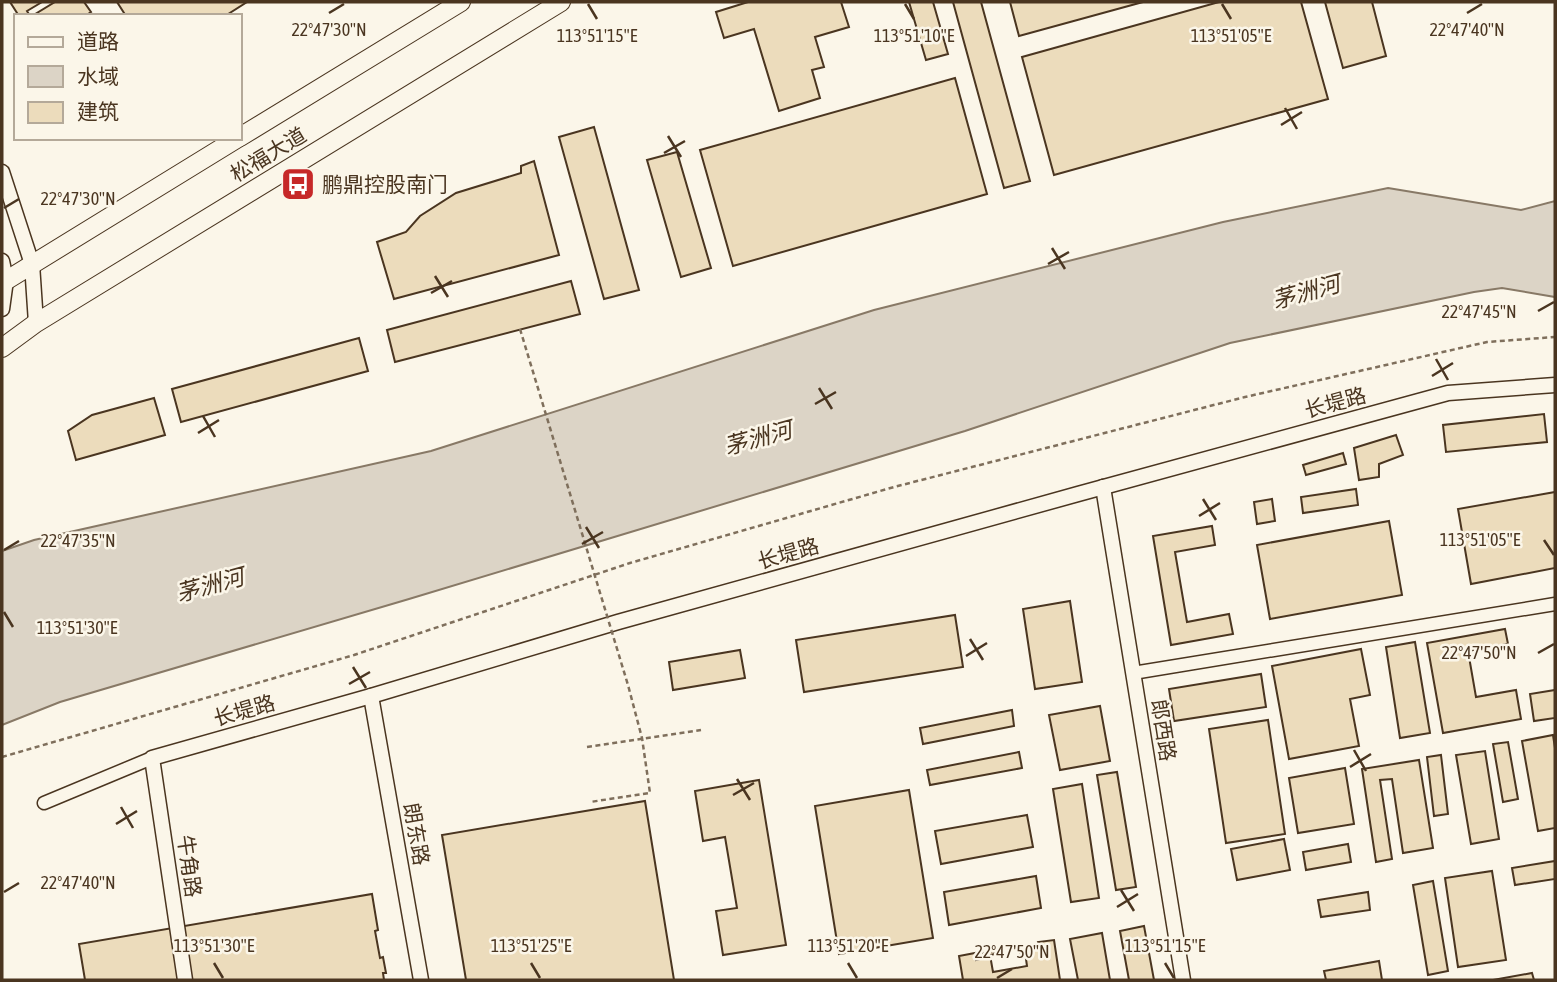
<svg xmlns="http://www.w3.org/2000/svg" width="1557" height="982" font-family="'Asap Condensed','Noto Sans SC',sans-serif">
<rect width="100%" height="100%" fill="#fbf6e9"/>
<polygon fill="#dcd4c6" stroke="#887966" stroke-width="2" points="1388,188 1521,210 1555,201 1555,297 1502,288 1474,292 1230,343 965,431 409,599 60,702 2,725 2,551 34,540 431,451 874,310 1223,222"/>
<g fill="#ecdcbc" stroke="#4a3520" stroke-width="2">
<polygon points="10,2 42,2 27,11 30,16 19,16"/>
<polygon points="55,2 84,2 91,12 85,16 32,16"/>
<polygon points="117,2 247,2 225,16 126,16"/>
<polygon points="748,2 841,2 849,27 815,37 824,67 812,70 820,98 779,111 754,29 724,38 716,12"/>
<polygon points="909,2 933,2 948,54 926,60"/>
<polygon points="953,2 981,2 1030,181 1004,188"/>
<polygon points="1010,2 1143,2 1019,36"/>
<polygon points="1219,2 1301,2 1328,99 1054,175 1022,57"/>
<polygon points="1325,2 1372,2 1386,56 1343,68"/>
<polygon points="955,78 987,194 733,266 700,150"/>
<polygon points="594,127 639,290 604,299 559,137"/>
<polygon points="677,152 711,268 681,277 647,160"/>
<polygon points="534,161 559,255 394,299 377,242 406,232 420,216 456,193 521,173 521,166"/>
<polygon points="571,281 580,314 395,362 387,330"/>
<polygon points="359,338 368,371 181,422 172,389"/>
<polygon points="154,398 165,435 76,460 68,431 92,415"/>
<polygon points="1544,414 1547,442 1446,452 1443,425"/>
<polygon points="1396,435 1403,455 1379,464 1379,477 1359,480 1354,448"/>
<polygon points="1343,453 1346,464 1306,475 1303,465"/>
<polygon points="1356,489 1358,505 1303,513 1301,497"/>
<polygon points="1555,492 1555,568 1471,584 1458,509"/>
<polygon points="1272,499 1275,521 1257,524 1254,502"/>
<polygon points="1389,521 1402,595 1270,619 1257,545"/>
<polygon points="1212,526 1215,545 1175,552 1187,622 1229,614 1233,634 1171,645 1153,536"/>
<polygon points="1070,601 1082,682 1035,689 1023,609"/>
<polygon points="955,615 963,667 804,692 796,640"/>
<polygon points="1505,629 1508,644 1468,651 1476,697 1516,690 1521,719 1443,733 1427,643"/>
<polygon points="1415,642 1430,733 1400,738 1386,647"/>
<polygon points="1361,649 1370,695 1350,699 1359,746 1289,759 1272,666"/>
<polygon points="740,650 745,678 673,690 669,662"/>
<polygon points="1261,674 1266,707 1174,721 1169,689"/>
<polygon points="1555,690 1555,718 1534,721 1530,694"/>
<polygon points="1100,706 1110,761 1060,770 1049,715"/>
<polygon points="1012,710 1014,726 923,744 920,728"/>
<polygon points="1268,720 1285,834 1226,843 1209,729"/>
<polygon points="1553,735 1555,748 1555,828 1538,831 1522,741"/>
<polygon points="1508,742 1518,799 1503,802 1493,744"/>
<polygon points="1485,751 1499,839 1471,844 1456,755"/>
<polygon points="1019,752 1022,768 930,785 927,770"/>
<polygon points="1441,755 1448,814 1434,816 1427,757"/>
<polygon points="1419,760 1433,848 1403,853 1392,779 1380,780 1392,859 1376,862 1362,769"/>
<polygon points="1345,768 1354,824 1298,833 1289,778"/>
<polygon points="1117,772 1136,887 1116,890 1097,775"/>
<polygon points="759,780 786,945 723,955 716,911 737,908 725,837 703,841 695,791"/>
<polygon points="1082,784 1099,898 1071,902 1053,789"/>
<polygon points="909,790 933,938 839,954 815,806"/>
<polygon points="645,801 674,980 466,980 442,835"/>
<polygon points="1027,815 1033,847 941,864 935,831"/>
<polygon points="1284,839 1290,870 1237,880 1231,849"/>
<polygon points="1348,844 1351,862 1306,870 1303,852"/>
<polygon points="1555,861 1555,879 1515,885 1512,868"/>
<polygon points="1492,871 1506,960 1458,967 1445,878"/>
<polygon points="1036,876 1041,908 949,925 944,892"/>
<polygon points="1433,881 1448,971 1428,975 1413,885"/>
<polygon points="1368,892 1370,910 1321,917 1318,900"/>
<polygon points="372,894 378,930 375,931 380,958 383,957 386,973 383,973 384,980 85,980 79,944"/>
<polygon points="1144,926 1154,980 1129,980 1120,931"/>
<polygon points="1102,933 1110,980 1078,980 1070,939"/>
<polygon points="1054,940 1060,980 963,980 959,956 975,953 976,960 984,958 983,953 994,951 995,954 990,955 993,972 1027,966 1025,952 1020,953 1019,947 1030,945 1031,949 1039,948 1038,942"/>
<polygon points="1379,961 1382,980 1326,980 1324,971"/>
<polygon points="1532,973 1534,980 1493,980"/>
</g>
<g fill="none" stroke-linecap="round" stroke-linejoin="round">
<g stroke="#4a3520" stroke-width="15">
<g id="minor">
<polyline points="1133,673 1555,604"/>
<polyline points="44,803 152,758"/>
</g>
</g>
<g stroke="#4a3520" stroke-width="17">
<g id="tertiary">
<polyline points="2,172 32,264 36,323"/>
<polyline points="2,261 6,280 2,309"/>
<polyline points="1103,487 1183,980"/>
<polyline points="371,696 421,980"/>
<polyline points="185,980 152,758 371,696 618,622 1078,494 1448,393 1555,385"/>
</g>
</g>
<g stroke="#4a3520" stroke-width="20">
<g id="primary">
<polyline points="240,137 461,2"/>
<polyline points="2,283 238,138"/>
<polyline points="2,348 36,323 561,2"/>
</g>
</g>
<g stroke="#7f6f5c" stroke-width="2.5" stroke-dasharray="5 3.5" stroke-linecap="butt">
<polyline points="587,747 701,730"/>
<polyline points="2,757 354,655 630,563 894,487 1245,397 1487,342 1555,337"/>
</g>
<use href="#minor" stroke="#fbf6e9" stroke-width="12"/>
<use href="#tertiary" stroke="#fbf6e9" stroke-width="14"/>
<use href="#primary" stroke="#fbf6e9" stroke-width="18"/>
<polyline stroke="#7f6f5c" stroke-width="2.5" stroke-dasharray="5 3.5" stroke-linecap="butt" points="520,329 628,685 642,738 650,793 590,802"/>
</g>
<path fill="none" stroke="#4a3520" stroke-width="2.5" d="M588,4L597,19M905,4L914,19M1222,4L1231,19M329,13L344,4M1467,13L1482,4M1285,108L1297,129M1281,125L1302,112M668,136L681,157M664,153L685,141M4,208L19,199M1052,248L1065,269M1048,264L1069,252M435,276L448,297M431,293L452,281M1538,311L1554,302M1436,359L1448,380M1432,376L1453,363M819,388L832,409M815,404L836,392M203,416L215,437M198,433L219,420M1203,499L1216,520M1199,516L1220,503M586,527L599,548M1544,540L1554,555M582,544L603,532M4,550L19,541M4,612L13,627M970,639L983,660M1538,653L1554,644M966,656L987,643M353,667L366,688M349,684L370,672M1354,750L1366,771M1350,767L1371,754M737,779L750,800M733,795L754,783M121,807L133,828M116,824L137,811M1121,890L1134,911M4,892L19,883M1117,907L1138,894M214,963L223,978M531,963L540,978M848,963L857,978M1165,963L1174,978M997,978L1012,969"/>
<defs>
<g id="bus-square" transform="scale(1.75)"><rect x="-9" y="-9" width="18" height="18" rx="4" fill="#c62828" stroke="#fbf6e9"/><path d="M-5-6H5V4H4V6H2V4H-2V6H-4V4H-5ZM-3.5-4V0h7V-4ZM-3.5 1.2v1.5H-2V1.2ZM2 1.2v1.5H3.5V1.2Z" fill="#fff"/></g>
</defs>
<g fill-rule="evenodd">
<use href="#bus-square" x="298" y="184"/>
</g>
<g text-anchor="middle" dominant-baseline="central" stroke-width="5" stroke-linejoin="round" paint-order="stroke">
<g font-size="21" fill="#4a3520" stroke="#fbf6e9">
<text transform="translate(268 154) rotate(-31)">松福大道</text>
<text transform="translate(1335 402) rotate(-15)">长堤路</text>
<text transform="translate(788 553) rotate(-16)">长堤路</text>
<text transform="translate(244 710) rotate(-16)">长堤路</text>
<text transform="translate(1164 730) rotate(81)">郎西路</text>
<text transform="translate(417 834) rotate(80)">朗东路</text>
<text transform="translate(190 866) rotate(82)">牛角路</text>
</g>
<g font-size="21" fill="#4a3520" stroke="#fbf6e9" text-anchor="start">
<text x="322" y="184">鹏鼎控股南门</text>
</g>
<g font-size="23" font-style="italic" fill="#4a3520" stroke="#fbf6e9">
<text transform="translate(1306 292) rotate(-15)">茅洲河</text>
<text transform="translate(758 438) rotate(-15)">茅洲河</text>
<text transform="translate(210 585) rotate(-15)">茅洲河</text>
</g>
</g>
<g font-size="18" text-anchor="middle" fill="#4a3520" stroke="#fbf6e9" stroke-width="5" stroke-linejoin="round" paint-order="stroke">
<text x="1467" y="36">22°47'40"N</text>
<text x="329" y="36">22°47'30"N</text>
<text x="914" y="42">113°51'10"E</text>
<text x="1231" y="42">113°51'05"E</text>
<text x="597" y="42">113°51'15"E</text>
<text x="78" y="205">22°47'30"N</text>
<text x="1479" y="318">22°47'45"N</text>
<text x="1480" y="546">113°51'05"E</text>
<text x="78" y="547">22°47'35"N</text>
<text x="77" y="634">113°51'30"E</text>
<text x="1479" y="659">22°47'50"N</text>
<text x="78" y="889">22°47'40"N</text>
<text x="214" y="952">113°51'30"E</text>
<text x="531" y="952">113°51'25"E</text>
<text x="848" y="952">113°51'20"E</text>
<text x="1165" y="952">113°51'15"E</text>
<text x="1012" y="958">22°47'50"N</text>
</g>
<rect width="1557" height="982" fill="none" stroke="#4a3520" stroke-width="7"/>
<rect x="14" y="14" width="228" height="126" fill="#fbf6e9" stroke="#b4a999" stroke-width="2"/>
<rect x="28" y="37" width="35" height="10" fill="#fbf6e9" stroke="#b4a999" stroke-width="2"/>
<text x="77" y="49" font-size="21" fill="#4a3520">道路</text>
<rect x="28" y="66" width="35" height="21" fill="#dcd4c6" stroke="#b4a999" stroke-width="2"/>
<text x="77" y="84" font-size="21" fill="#4a3520">水域</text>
<rect x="28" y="102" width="35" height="21" fill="#ecdcbc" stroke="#b4a999" stroke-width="2"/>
<text x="77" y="119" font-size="21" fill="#4a3520">建筑</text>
</svg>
